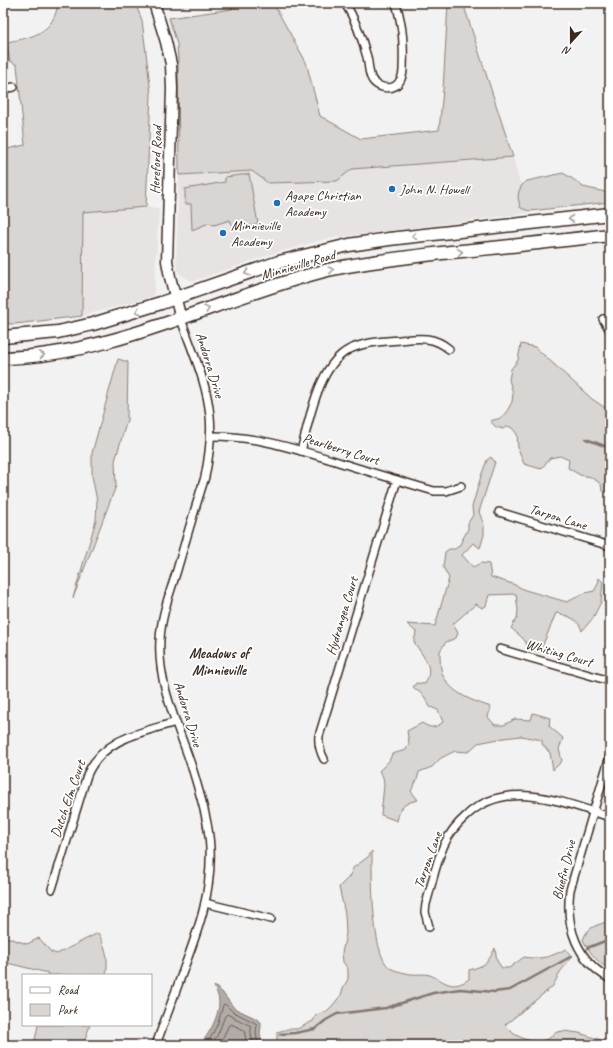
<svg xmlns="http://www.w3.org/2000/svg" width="613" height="1048" font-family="Caveat,sans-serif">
<rect width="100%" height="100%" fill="#f3f2f2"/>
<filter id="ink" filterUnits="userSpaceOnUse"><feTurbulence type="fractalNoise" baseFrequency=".025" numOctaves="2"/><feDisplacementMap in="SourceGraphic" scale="8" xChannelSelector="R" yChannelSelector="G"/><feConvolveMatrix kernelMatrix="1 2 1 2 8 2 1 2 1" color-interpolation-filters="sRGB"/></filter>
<g filter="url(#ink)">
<g fill="#e6e3e2">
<polygon points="513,157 528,213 326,239 268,255 194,281 185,278 178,272 176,263 179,175 252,171 269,183 337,181 352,169"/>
<polygon points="146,207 159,208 154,296 82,316 83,211"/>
</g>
<g fill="#d8d5d2" stroke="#8a8078">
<path d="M58,3H135L142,20L151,94L146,207L83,212L82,316L15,324H3V150L25,145L17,65L10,61L6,42C32,38 54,33 58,3Z"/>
<polygon points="231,3 273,3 306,62 320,116 361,139 439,130 443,90 448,3 463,3 513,157 352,169 337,181 268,183 252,171 179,175 178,59 177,44 169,18 232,9"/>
<polygon points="563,173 573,179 583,187 610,193 610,202 530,211 523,209 520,207 518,197 519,191 522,185 527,181"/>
<polygon points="249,174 258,224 234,230 230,220 214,225 209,223 192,230 191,204 185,204 185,189 225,182 225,177"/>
<polygon points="521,344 535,347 592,399 610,411 610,493 602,491 601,484 591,477 580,475 568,468 569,460 560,456 550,458 541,469 524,464 518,448 517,434 512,428 508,426 503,429 496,427 490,421 501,418 507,411 512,402 513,393 509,380 511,369 518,360"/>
<polygon points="118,359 128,362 127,420 115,461 116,486 73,598 96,520 97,501 92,476 92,453"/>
<path d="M491,457L495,462L479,512L484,525V535L480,548L473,543L462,555L473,567L481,563L489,564L491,577L513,584L525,590L567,602L585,593L594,591L598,584L599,578L603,582L601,602L593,618L582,631C579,619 567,615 556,613L540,652L528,649C526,638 518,635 511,628L517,618L518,611L516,594L489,595L486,606L482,608L476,604L453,624L458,633L456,638L446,642L440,651C440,659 440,668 443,676C452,694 473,701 491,707L488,717L495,725H504L515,719L531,720L533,713L550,718L549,726L563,738L559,749L562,761L553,770L550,753L542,744V740L521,736L504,738L478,743L468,752L455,751L441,758L432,767L419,772L417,780L411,791L418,800C404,803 400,807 397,821L381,815L384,785L383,777L379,771L389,761L392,754L406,750L409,743L407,731L422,723C431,729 435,728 443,722L438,710L430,707L424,696L413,687L416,683L425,684C435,667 423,657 414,642L416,632L407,624L435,626L449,578L443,567L445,552L449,549H455L459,546L468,529V523L473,515L472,507L481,476L487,460Z"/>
<path d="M372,851C372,873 371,956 390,968C395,971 405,973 411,974C417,975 424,973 430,975C446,982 452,991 469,979V970C486,965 487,964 495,948L497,961L502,968H509L524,957C542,960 550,957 566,949L571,956L568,962L560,972L553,986L505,1025L514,1034L524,1039L537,1042L548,1039L557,1032L563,1031L579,1033L604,1041L607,1045H277V1032L288,1029H297L313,1021L316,1015L327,1011L332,1006L341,995L343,988L348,979V969L343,962L342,953L346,934L345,914L339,887L349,877L353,868L368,857Z"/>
<path d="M610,921V963L604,966C595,959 589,951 583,940C587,926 598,925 610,921Z"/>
<path d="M98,933C106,947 109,959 106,975H47L48,973L3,962V936L27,944L39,938L51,952L57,954Z"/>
<polygon points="38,1025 90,1025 83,1045 39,1045 35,1040"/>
</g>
<path fill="#b2aba7" stroke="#827770" d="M214,986L222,992L234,1008L255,1018L261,1022V1026L260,1033L262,1045H200C209,1034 219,1017 219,1002C219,996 216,991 214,986Z"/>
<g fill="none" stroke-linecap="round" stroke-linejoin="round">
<g stroke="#6b5e55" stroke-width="1">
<polyline points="205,1045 211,1037 218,1023 223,1005 225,1004 232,1011 257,1024 256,1033 258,1045"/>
<polyline points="211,1045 218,1034 225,1016 227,1014 251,1026 251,1033 253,1045"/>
<polyline points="219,1045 229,1025 231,1024 244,1030 247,1045"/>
</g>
<g stroke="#827770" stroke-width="2.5">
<polyline points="586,439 610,448"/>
<polyline points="587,948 610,939"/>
<polyline points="280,1034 295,1033 315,1029 326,1020 337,1014 386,1008 433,993 460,989 494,992 510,990 572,956"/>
</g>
<g stroke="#3b2a1e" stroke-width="10">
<g id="street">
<path d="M345,3C355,19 362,38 367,57C369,64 368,75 373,81C378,87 388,90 395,86C400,83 403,76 403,70C404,45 403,27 396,3"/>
<polyline points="3,89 14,87"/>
<polyline points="603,319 610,330"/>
<path d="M211,436C256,436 289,447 332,460C366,471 400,481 434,491H446L461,486"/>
<path d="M301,451C310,418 319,359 355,347C370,341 386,341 400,340C419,338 434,336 449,349"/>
<polyline points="499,512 610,546"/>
<polyline points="500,649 610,681"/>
<path d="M610,756L570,890C565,927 577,960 610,979"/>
<path d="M324,759C320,751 318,745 319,736L397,480"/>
<path d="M52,889L87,775C103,738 141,733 176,722"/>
<polyline points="205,903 271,919"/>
<path d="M429,927L425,912L426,904C432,884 436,861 445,843C450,832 457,824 466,816C507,777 564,803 610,817"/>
<path d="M156,1045C165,1019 175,994 184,968C199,928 212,892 210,848C209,823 201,798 194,774C181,731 157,687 160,640C161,616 170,593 177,570C186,539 195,508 205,477C209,457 212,436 210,416C207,382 192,351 181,319"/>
</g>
</g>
<g stroke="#3b2a1e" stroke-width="13">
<polyline id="secondary" points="154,3 166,42 171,64 172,89 167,261 170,277 181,319"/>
</g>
<g stroke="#3b2a1e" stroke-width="15">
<g id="primary">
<polyline points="3,337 58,332 93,324 161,303 279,262 349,245 389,239 610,214"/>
<path d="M3,358C117,355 219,297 328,270C368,261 410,257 451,252C504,247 557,241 610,235"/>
</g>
</g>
<use href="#street" stroke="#fff" stroke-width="7"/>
<use href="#secondary" stroke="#fff" stroke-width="10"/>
<use href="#primary" stroke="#fff" stroke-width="12"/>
</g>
<defs><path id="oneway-chevron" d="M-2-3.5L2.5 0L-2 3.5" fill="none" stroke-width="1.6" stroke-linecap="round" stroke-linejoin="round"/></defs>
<g stroke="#a79f9a">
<use href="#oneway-chevron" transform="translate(571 219) rotate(174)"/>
<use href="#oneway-chevron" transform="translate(414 236) rotate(174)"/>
<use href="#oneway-chevron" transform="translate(460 252) rotate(-6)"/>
<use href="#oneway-chevron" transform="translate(331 270) rotate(-12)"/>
<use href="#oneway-chevron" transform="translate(247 273) rotate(162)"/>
<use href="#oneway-chevron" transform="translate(207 309) rotate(-19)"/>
<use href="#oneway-chevron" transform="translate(138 311) rotate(162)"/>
<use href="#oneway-chevron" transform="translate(42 355) rotate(-6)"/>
</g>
</g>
<g fill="#1f6fb2" stroke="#fff" stroke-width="1.5">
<circle cx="392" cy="189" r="4"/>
<circle cx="277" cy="203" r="4"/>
<circle cx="223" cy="233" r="4"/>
</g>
<g text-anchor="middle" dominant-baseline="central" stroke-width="3.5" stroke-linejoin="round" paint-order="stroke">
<g font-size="14" fill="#3b2a1e" stroke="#fff">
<text transform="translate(156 160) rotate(-88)">Hereford Road</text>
<text transform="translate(298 265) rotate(-16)">Minnieville Road</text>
<text transform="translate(210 365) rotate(73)">Andorra Drive</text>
<text transform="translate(341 449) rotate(17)">Pearlberry Court</text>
<text transform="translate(558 517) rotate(17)">Tarpon Lane</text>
<text transform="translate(342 616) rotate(-73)">Hydrangea Court</text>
<text transform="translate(559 653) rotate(16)">Whiting Court</text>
<text transform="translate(188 714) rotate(73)">Andorra Drive</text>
<text transform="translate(68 799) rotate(-71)">Dutch Elm Court</text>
<text transform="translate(428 860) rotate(-70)">Tarpon Lane</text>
<text transform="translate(564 870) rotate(-76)">Bluefin Drive</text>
</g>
<g font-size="14" fill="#3b2a1e" stroke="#fff" text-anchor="start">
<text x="400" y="189">John N. Howell</text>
<text x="285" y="195">Agape Christian<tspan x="285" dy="16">Academy</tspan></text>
<text x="231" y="225">Minnieville<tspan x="231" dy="16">Academy</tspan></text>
</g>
<g font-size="15" font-weight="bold" fill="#3b2a1e" stroke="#fff">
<text x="219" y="653">Meadows of<tspan x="219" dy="17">Minnieville</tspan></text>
</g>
</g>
<rect width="613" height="1048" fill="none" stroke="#fff" stroke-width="16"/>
<rect x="8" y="8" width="597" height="1032" fill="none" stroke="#3b2a1e" stroke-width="1.5" filter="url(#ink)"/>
<rect x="22" y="974" width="130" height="52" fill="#ffffff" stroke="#b1aaa5"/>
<rect x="30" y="987" width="20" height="6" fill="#ffffff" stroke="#b1aaa5"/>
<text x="58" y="994" font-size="12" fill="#3b2a1e">Road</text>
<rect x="30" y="1004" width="20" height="12" fill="#d8d5d2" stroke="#b1aaa5"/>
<text x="58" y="1014" font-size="12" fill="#3b2a1e">Park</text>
<g transform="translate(571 42) rotate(201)" stroke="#ffffff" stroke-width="3" paint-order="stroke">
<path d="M0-3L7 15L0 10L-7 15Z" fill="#3b2a1e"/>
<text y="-6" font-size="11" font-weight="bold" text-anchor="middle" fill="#3b2a1e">N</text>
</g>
</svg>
